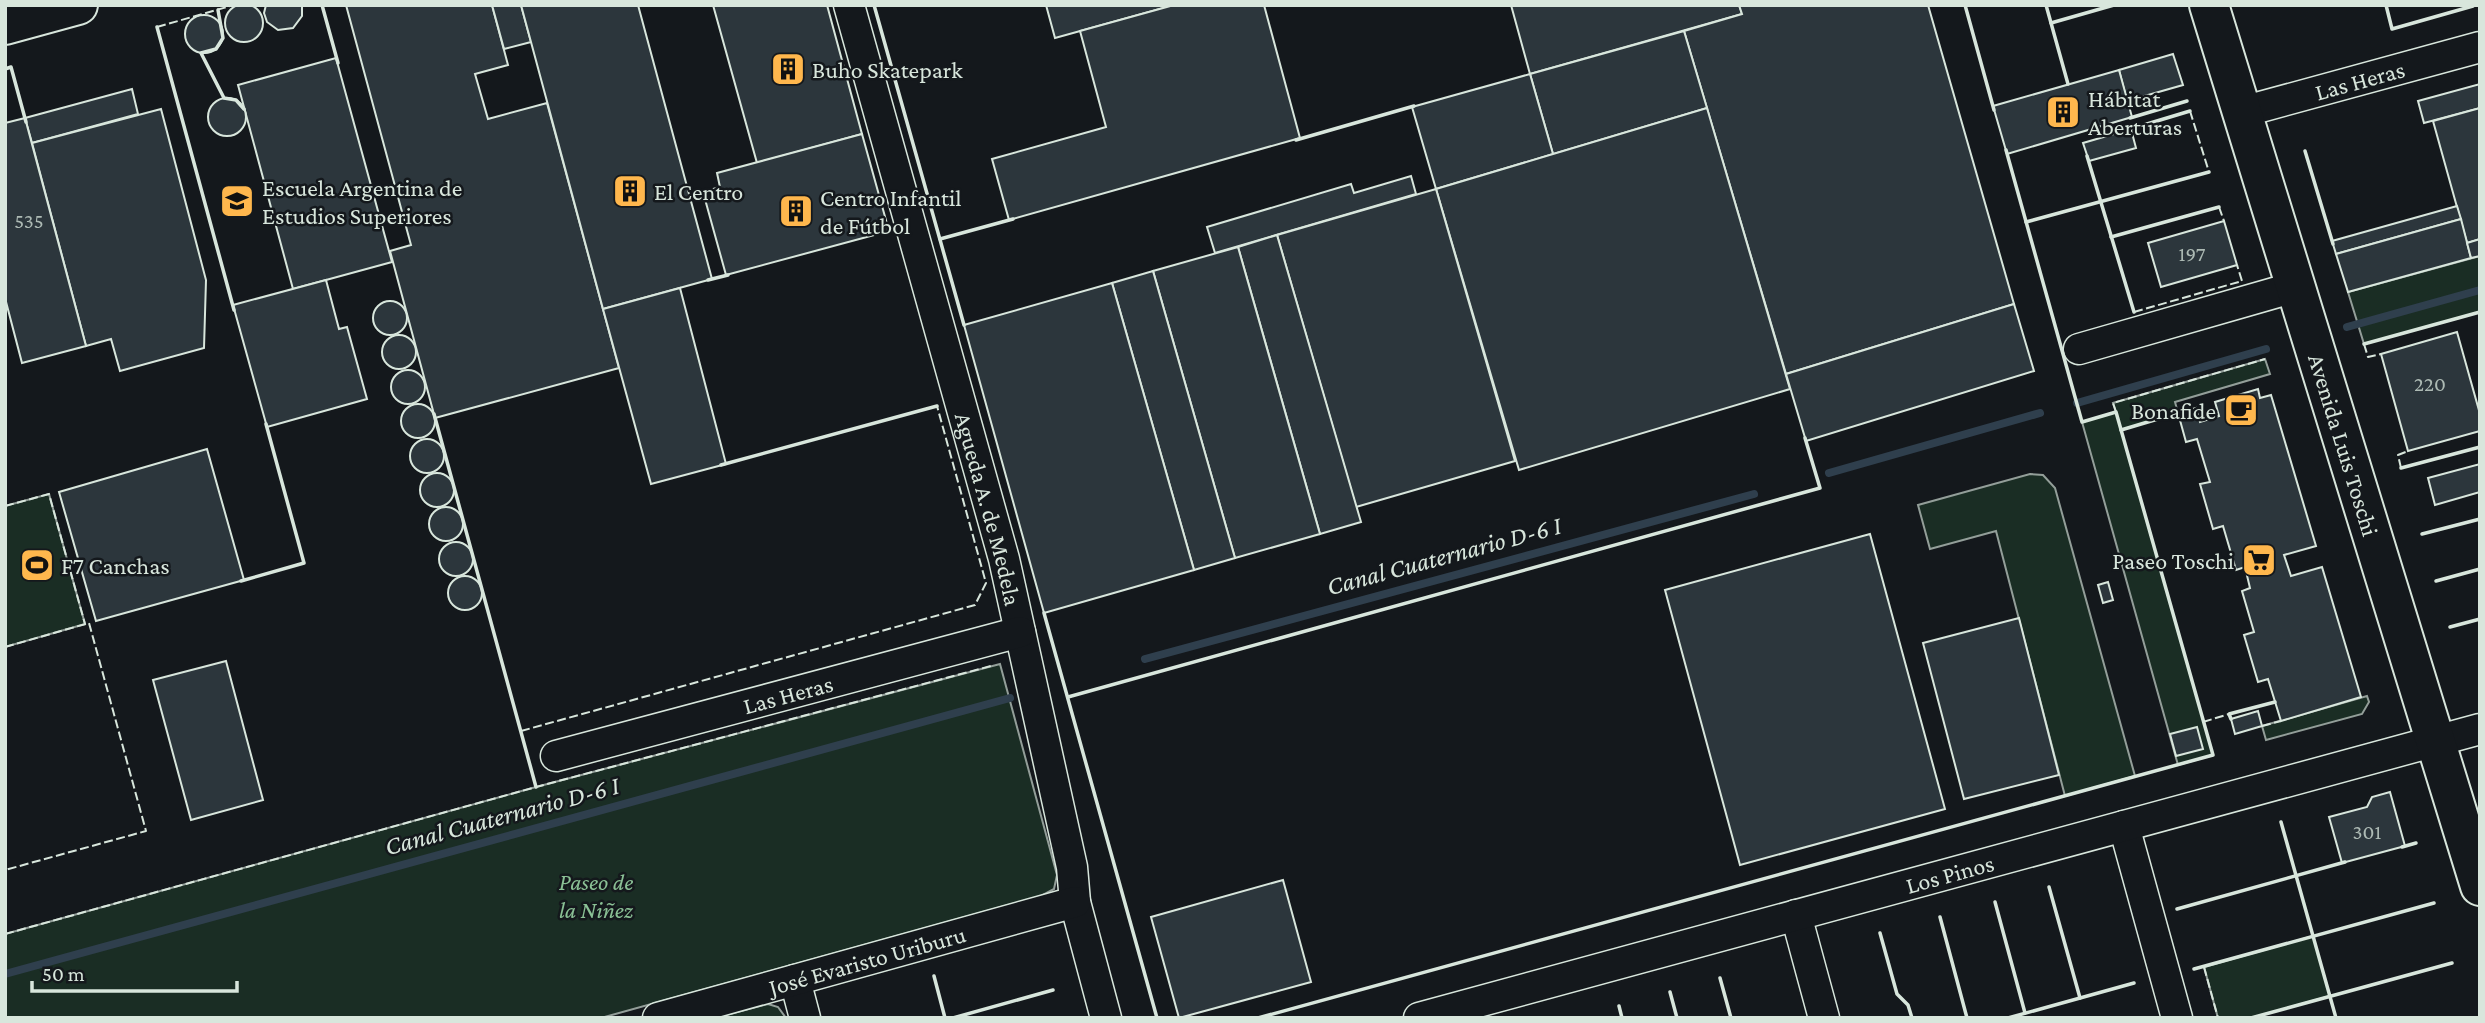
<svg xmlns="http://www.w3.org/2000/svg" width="2485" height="1023" font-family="'Crimson Pro',serif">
<rect width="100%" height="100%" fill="#14181c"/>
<g fill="#1a2d24" stroke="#939e99" stroke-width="2">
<polygon points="2480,256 2480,312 2364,344 2348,292"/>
<polygon points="2265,359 2270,374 2175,402 2178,413 2121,430 2213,755 2178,765 2082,422 2116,412 2113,403"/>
<polygon points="2030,474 2043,475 2055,488 2135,776 2065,796 1996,531 1930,549 1918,505"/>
<polygon points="49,494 85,624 5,647 5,506"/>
<polygon points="1000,664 1057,875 1054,889 1041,896 601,1018 5,1018 5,934 536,787"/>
<polygon points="2367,696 2369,702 2362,714 2266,740 2262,726"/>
<polygon points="2313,936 2330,996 2251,1018 2218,1018 2204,967"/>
<polygon points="768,1004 778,1007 786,1018 715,1018"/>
</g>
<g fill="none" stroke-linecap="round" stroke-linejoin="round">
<g stroke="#2f3f4d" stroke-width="8">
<polyline points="2347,327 2480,290"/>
<polyline points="2077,403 2266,349"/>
<polyline points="1829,473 2040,413"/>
<polyline points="1145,659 1754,494"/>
<polyline points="5,974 1010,698"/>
</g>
</g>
<g fill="#2c363c" stroke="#d8e6dc" stroke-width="2">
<circle cx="244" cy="23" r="19"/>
<polygon points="266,5 302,5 302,16 293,28 278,30 267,22 264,13"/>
<polygon points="346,5 492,5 508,65 475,74 488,119 547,103 619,368 435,418 390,251 411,245"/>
<polygon points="492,5 521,5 531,42 504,49"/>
<polygon points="521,5 638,5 712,279 603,309"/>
<polygon points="713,5 827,5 862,134 757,163"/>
<polygon points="1046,5 1174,5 1055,38"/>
<polygon points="1174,5 1264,5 1300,138 1009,220 992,159 1106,127 1080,31"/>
<polygon points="1511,5 1739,5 1742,14 1530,74"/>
<polygon points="1739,5 1928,5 2014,304 1786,374 1684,31 1742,14"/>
<circle cx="204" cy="34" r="19"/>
<polygon points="1684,31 1707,108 1553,154 1530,74"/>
<polygon points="2173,54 2183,85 2127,101 2119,70"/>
<polygon points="336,58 392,262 293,289 238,85"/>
<polygon points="2119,70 2132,117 2007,154 1993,106"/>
<polygon points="1530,74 1553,154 1436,189 1412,107"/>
<polygon points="2480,84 2480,108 2424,123 2418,101"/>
<polygon points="132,89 138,114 32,143 25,118"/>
<circle cx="227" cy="117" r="19"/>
<polygon points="1707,108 1790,389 1519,470 1436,189"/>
<polygon points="2480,108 2480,239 2467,243 2433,121"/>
<polygon points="161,109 206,280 204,348 120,371 111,339 86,346 32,143"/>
<polygon points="25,118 86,346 22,363 5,298 5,123"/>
<polygon points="2131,129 2136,148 2089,161 2083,143"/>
<polygon points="862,134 889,231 726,275 703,192 720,187 717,173"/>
<polygon points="1411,176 1416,194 1215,253 1207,227 1351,184 1354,193"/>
<polygon points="1436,189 1515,461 1356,507 1277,235"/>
<polygon points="2457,206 2461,219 2336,254 2332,241"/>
<polygon points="2461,219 2471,258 2348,292 2336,254"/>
<polygon points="2224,221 2237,265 2161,287 2148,243"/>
<polygon points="1277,235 1361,522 1320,534 1238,247"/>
<polygon points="2480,239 2480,256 2471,258 2467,243"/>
<polygon points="1238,247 1320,534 1235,558 1153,271"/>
<polygon points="1153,271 1235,558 1194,570 1112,283"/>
<polygon points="326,280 339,329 347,327 367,399 267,427 233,305"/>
<polygon points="1112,283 1194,570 1044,613 964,325"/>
<polygon points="680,288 726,464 651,484 603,309"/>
<circle cx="390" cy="318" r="17"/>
<polygon points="2014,304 2034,371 1806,441 1786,374"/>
<polygon points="2457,332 2480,414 2480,431 2408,451 2381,354"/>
<circle cx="399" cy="352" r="17"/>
<circle cx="408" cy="387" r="17"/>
<polygon points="2258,389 2260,398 2271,395 2316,546 2284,555 2291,576 2322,567 2361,697 2281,721 2268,679 2258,682 2244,635 2254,632 2242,591 2250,588 2245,567 2236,570 2223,526 2213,529 2200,484 2210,482 2197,439 2186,442 2178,413 2196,408 2200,422 2219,416 2215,402"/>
<circle cx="418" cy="421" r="17"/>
<circle cx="427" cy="456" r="17"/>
<polygon points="207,449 244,580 96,621 59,492"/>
<polygon points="2480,464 2480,492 2435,505 2428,478"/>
<circle cx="437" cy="490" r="17"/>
<circle cx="446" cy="524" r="17"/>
<polygon points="1870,534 1945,809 1740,865 1665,590"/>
<circle cx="456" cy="559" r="17"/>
<circle cx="465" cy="593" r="17"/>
<polygon points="2108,582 2113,600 2103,603 2098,585"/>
<polygon points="2019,618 2059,775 1964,799 1923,643"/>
<polygon points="226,661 263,800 191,820 153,680"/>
<polygon points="2258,711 2262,726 2235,734 2231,719"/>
<polygon points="2197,727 2203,749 2176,756 2170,734"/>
<polygon points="2390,792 2405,846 2342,863 2329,817 2367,807 2372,797"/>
<polygon points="1283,880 1311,982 1179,1018 1151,917"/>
</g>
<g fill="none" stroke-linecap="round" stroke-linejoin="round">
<g stroke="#d8e6dc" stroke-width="33">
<g id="minor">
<path id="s1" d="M849,5L1004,559L1072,867L1075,902L1106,1018"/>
<path id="s2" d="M2242,112L2480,47"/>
<polyline points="2079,349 2295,287"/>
<path id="s3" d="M556,756L1020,632"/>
<polyline points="2124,826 2177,1018"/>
<polyline points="1796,915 1824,1018"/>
<polyline points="795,980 805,1018"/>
<path id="s4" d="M658,1018L1075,902"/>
<path id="s5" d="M1419,1018L2480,729"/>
</g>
</g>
<g stroke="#d8e6dc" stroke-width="42">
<g id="major">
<path id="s6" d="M2209,5L2480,886"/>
<polyline points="5,25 78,5"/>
</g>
</g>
<use href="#minor" stroke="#14181c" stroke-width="30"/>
<use href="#major" stroke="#14181c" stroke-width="38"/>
<g stroke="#d8e6dc" stroke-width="2" stroke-dasharray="9 3.5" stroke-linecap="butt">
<polyline points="157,27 234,5"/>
<polyline points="2190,111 2209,172"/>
<polyline points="2219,207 2224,221"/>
<polyline points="2134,312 2242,281 2237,265"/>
<polyline points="2364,344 2368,357 2381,354"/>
<polyline points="2116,412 2113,403 2265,359"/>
<polyline points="2401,468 2398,455 2408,451"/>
<polyline points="5,506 49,494 85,624"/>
<polyline points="5,647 89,623 146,831 5,870"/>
<polyline points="2203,722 2229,714"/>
<polyline points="2262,726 2281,721"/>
<polyline points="521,731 975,605 986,583 937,406"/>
<polyline points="5,934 536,787 991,666"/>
<polyline points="2204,967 2218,1018"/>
</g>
<g stroke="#d8e6dc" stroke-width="3.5">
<polyline points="322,5 338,63"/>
<polyline points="874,5 964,325"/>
<polyline points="1965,5 1994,110"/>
<polyline points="2046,5 2068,84"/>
<polyline points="2386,5 2392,29 2473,6"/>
<polyline points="218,10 223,38 216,49 201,53 224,98 236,100 244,109"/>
<polyline points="2051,23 2114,5"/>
<polyline points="157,27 234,310"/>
<polyline points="5,69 11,67 26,122"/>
<polyline points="2130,118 2187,101"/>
<polyline points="2127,130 2190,111"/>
<polyline points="1296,140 1414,106"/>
<polyline points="2305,151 2333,244"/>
<polyline points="2087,156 2134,312"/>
<polyline points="2026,222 2209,172"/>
<polyline points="2111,237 2219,207"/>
<polyline points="940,239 1013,219"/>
<polyline points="708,280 728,275"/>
<polyline points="2364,344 2480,312"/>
<polyline points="434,414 536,787"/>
<polyline points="2121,430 2178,413"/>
<polyline points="721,465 937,406"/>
<polyline points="2401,468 2480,447"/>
<polyline points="2422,534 2480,519"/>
<polyline points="241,581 304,563 266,424"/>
<polyline points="2436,581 2480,569"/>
<polyline points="1044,613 1157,1018"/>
<polyline points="2450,627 2480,619"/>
<polyline points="1068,697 1820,488 1805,438"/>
<polyline points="2231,719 2229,714 2275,702"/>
<polyline points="2281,822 2336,1018"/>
<polyline points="2402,847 2416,843"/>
<polyline points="2049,887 2080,998"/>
<polyline points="1995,902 2025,1013"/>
<polyline points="2177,909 2345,862"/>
<polyline points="1940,917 1967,1018"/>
<polyline points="1880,933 1897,994 1908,1005 1912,1018"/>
<polyline points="2194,969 2434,903"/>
<polyline points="934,976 945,1018"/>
<polyline points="1720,978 1731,1018"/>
<polyline points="1670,992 1677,1018"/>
<polyline points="1619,1006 1622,1018"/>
<polyline points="953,1018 1053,990"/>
<polyline points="1258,1018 2213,755 2116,412 2082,422 2006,150"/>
<polyline points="2008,1018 2134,983"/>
<polyline points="2251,1018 2452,963"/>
</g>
</g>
<defs>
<g id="building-square" transform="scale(1.75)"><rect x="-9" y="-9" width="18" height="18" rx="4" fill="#ffb74d" stroke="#14181c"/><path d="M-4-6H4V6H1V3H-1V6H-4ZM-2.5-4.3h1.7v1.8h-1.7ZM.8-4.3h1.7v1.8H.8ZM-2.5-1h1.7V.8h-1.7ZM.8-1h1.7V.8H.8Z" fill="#111"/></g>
<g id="university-square" transform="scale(1.75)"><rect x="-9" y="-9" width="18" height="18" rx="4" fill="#ffb74d" stroke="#14181c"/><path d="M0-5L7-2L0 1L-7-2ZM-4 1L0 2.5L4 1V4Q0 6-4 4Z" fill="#111"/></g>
<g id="cafe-square" transform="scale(1.75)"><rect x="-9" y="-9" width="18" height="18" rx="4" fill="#ffb74d" stroke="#14181c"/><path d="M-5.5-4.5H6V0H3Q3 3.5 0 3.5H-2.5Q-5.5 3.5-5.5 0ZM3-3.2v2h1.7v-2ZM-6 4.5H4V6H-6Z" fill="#111"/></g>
<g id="supermarket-square" transform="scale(1.75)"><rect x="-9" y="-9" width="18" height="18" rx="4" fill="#ffb74d" stroke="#14181c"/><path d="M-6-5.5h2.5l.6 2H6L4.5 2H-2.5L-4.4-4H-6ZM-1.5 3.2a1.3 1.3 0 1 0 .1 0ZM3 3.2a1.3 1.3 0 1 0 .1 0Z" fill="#111"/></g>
<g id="stadium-square" transform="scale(1.75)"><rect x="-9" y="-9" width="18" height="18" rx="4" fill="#ffb74d" stroke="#14181c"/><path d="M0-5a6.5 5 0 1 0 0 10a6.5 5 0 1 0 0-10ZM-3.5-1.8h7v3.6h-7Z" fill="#111"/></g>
</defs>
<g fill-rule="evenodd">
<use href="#building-square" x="788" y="69"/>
<use href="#building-square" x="2063" y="112"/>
<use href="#building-square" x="630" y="191"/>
<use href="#university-square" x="237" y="201"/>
<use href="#building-square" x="796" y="211"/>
<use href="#cafe-square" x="2241" y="410"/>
<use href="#supermarket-square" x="2259" y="560"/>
<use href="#stadium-square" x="37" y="565"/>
</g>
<g text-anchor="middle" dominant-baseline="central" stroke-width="5" stroke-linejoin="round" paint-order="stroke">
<g font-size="21" fill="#adbab4">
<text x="29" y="221">535</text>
<text x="2192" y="254">197</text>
<text x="2430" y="384">220</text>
<text x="2367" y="832">301</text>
</g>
<g font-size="24" fill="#d8e6dc" stroke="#14181c" text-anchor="start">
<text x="812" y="69">Buho Skatepark</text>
<text x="2088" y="98">Hábitat<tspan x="2088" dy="28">Aberturas</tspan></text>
<text x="262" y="187">Escuela Argentina de<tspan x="262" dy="28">Estudios Superiores</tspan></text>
<text x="654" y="191">El Centro</text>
<text x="820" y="197">Centro Infantil<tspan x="820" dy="28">de Fútbol</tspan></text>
<text x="2216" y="410" text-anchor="end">Bonafide</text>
<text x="2234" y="560" text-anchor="end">Paseo Toschi</text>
<text x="61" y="565">F7 Canchas</text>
</g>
<g font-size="24" fill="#d8e6dc" stroke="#14181c">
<text stroke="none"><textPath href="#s2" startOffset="122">Las Heras</textPath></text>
<text stroke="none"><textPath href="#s6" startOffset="460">Avenida Luis Toschi</textPath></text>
<text stroke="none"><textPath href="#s1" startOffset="523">Agueda A. de Medela</textPath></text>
<text stroke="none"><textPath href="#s3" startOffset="240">Las Heras</textPath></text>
<text stroke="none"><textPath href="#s5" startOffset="550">Los Pinos</textPath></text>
<text stroke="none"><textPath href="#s4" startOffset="217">José Evaristo Uriburu</textPath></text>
</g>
<g font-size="24" font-style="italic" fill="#8ac095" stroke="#14181c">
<text x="596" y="881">Paseo de<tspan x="596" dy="28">la Niñez</tspan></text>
</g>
<g font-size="26" font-style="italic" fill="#d8e6dc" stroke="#14181c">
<text transform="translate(1444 556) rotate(-15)">Canal Cuaternario D-6 I</text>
<text transform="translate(502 816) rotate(-15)">Canal Cuaternario D-6 I</text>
</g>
</g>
<rect width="2485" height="1023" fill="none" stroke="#d8e6dc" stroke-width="14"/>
<path d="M32 981v10h205v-10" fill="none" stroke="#d8e6dc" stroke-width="3.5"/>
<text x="42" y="981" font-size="21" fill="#d8e6dc" stroke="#14181c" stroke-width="5" paint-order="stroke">50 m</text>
</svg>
